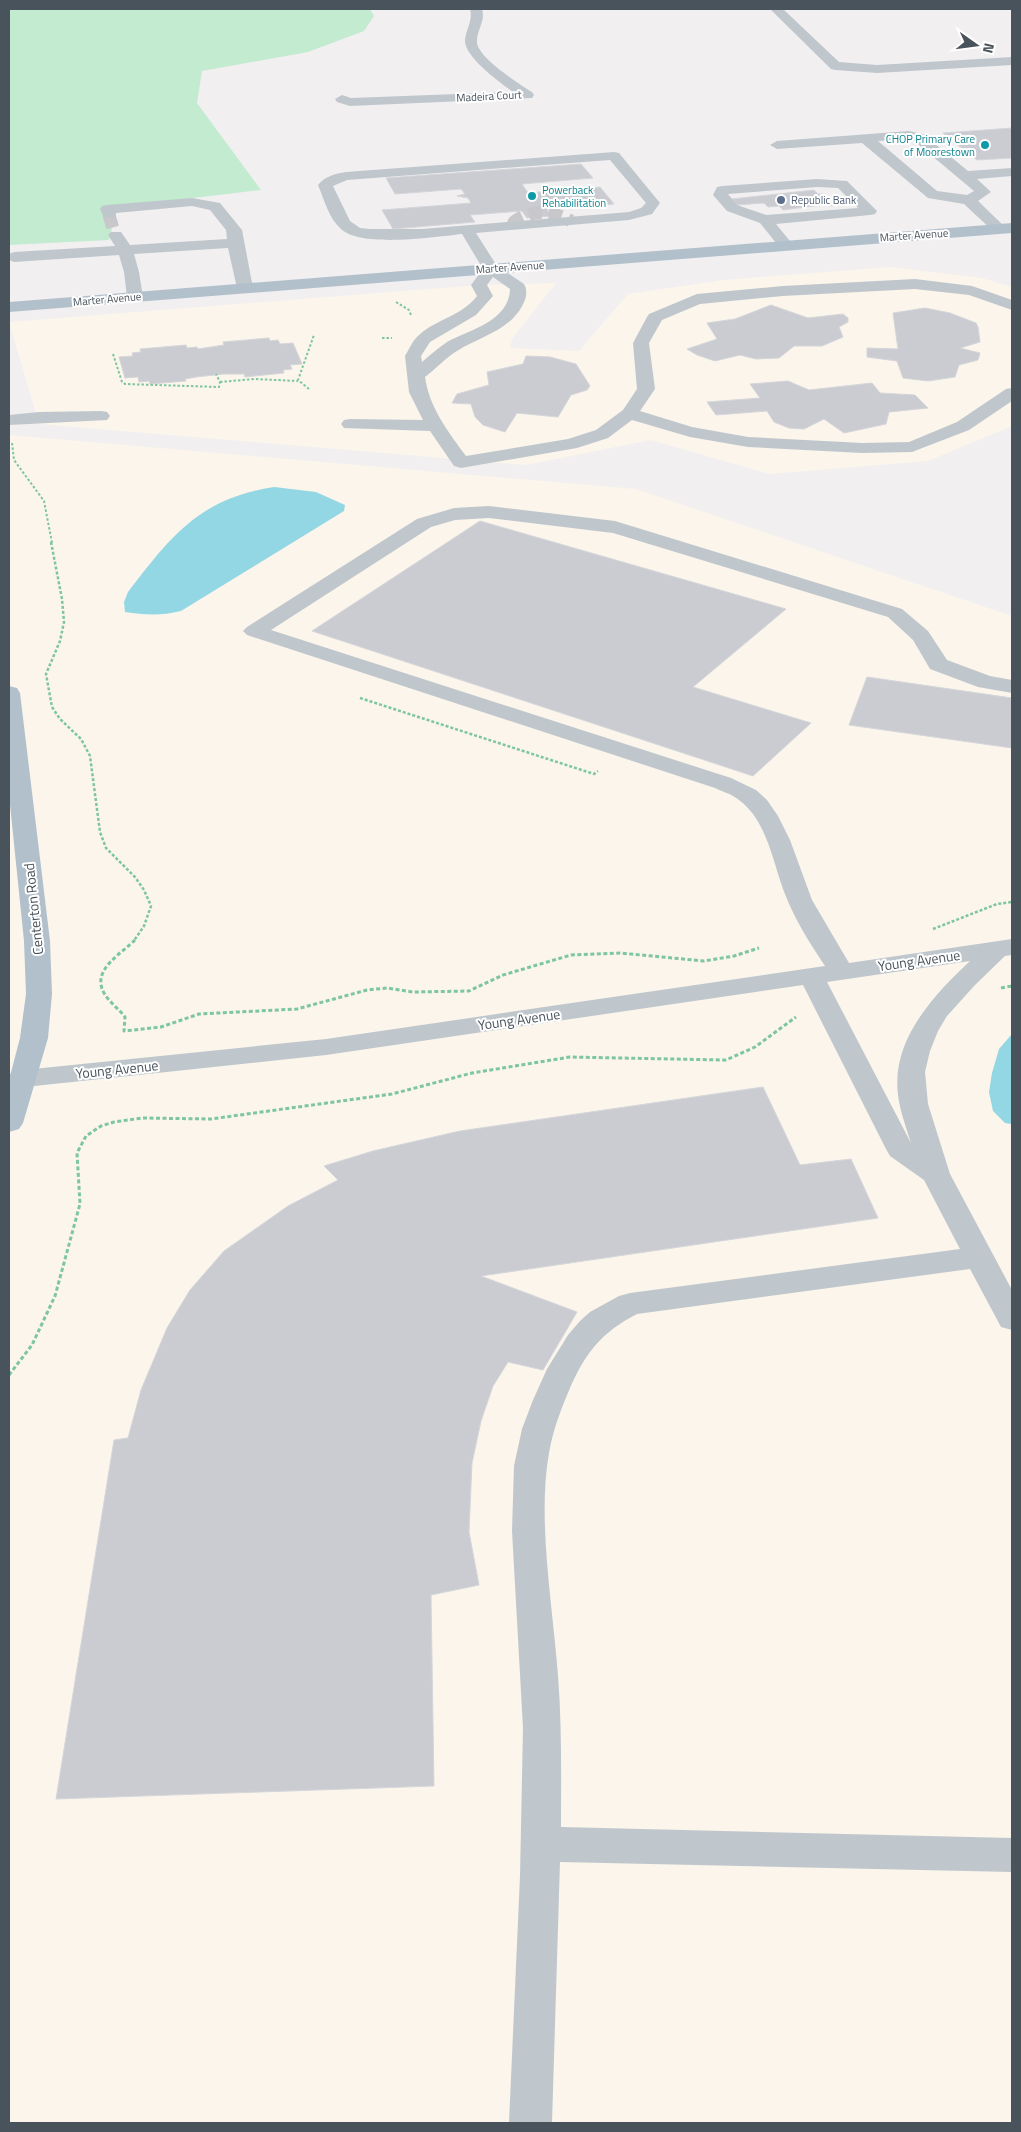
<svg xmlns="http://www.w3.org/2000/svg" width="1021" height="2132" font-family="'Titillium Web',sans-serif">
<rect width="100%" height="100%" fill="#f2eff0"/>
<g fill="#fbf5eb">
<polygon points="890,267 982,278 1012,287 1012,426 928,461 769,474 651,440 526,465 39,424 9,322 479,285 556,283 512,339 510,348 579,351 628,294 724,280"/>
<polygon points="9,435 636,489 1012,616 1012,2123 9,2123"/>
</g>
<polygon fill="#c2ebd0" points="9,9 370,9 374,16 364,31 308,52 202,71 197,103 261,190 118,207 109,240 9,245"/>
<g fill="#93d7e4">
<path d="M274,487L316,492L345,505L344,511L181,611C161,616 144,615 125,612L124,602L128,592C171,536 200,498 274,487Z"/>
<polygon points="1012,1034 1012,1124 1005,1123 993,1111 989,1092 992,1073 999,1049"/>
</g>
<g fill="#caccd1" stroke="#d4d6da">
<polygon points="1012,128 1012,158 977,160 943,133"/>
<polygon points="581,164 593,178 522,184 528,193 600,187 614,204 547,209 552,216 527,218 522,211 470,215 475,222 393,229 382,210 471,203 468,198 457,196 465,194 461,189 395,194 386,178"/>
<polygon points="814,190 818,194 823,194 831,202 835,202 833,206 822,205 783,210 779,206 768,207 764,203 737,205 732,199"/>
<polygon points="771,305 808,318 843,314 848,318 848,322 839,327 843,337 822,346 794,346 779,358 756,359 740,355 715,361 697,355 687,349 717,339 707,323 735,319"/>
<polygon points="925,308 950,313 976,323 978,327 980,342 960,348 980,353 978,360 959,365 955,377 928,381 903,378 897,361 867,357 867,348 898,349 893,313"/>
<polygon points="269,338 270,341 278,340 280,344 293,343 302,364 290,365 292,369 283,370 284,373 245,377 244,374 224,374 196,377 185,379 186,381 150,384 149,381 139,382 138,377 125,378 119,357 133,356 132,353 141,352 140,349 186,345 187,348 197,347 198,349 224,345 223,342"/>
<polygon points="526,356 550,357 576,364 590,386 587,390 571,395 558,417 517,413 505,432 483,425 475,417 471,404 452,403 457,394 489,385 487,372 523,364"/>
<polygon points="788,381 809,390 872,383 880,393 915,395 928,408 889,412 886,424 844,433 824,419 804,429 789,428 774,422 767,411 716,415 707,402 760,398 750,384"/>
<polygon points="480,521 786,609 693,687 811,723 753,776 312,631"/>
<polygon points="867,677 1012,698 1012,748 849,725"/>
<polygon points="763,1087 800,1165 851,1159 878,1218 481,1276 577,1312 543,1370 508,1362 493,1386 481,1421 472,1463 469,1532 479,1585 431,1595 434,1786 56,1799 114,1440 128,1438 141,1390 167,1328 190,1290 224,1251 288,1206 338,1180 324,1166 373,1151 460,1131"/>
</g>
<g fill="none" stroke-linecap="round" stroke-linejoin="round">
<g stroke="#c8c8cb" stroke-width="13" stroke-dasharray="13 7" stroke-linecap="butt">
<polyline points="109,215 114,232"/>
<path d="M515,225L514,222C530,209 554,211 571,221"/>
</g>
<g stroke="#7dc69f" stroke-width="2" stroke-dasharray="2.5 2" stroke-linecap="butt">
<polyline points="396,302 409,310 411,315"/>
<polyline points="382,338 392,338"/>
<polyline points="113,354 122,382 125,384 219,387 220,382 216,374"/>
<polyline points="220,382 254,379 298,381"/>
<polyline points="309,389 298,380 314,335"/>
<polyline points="12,443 14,460 44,501 52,543"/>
</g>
<g stroke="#7dc69f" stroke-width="2.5" stroke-dasharray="3 2" stroke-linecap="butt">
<polyline points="51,542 62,599 64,622 60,641 46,674 52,707 60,719 81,739 90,756 100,832 106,848 135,877 144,890 151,906 144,926 133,942"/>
<polyline points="360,698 594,774 598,771"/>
<polyline points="933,929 997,904 1012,902"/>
</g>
<g stroke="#7dc69f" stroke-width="3" stroke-dasharray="4 2.5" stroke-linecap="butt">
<path d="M135,940C121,954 91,970 104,993C109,1002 119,1009 125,1017L124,1031L161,1027L199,1014L297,1009L367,990L387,988L413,992L469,991L503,975L571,955L620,953L704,961L734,956L759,948"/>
<polyline points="1001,988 1012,986"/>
<polyline points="9,1375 32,1345 55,1296 80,1204 77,1153 86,1136 101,1126 114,1122 142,1118 211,1119 392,1094 472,1073 570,1057 726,1060 755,1047 796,1017"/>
</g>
<g fill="#bfc7cd" fill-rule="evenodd">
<path d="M470,9H482C486,21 476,31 477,43C479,58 519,84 532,92L534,95L532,98L350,106L337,102L335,99L342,95L351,98L513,92C501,83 464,57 465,40C466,29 473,21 470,9Z"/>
<polygon points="770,9 783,9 839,62 877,65 1012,57 1012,65 877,73 835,70 831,69"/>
<path d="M909,131L923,134L968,171L1012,168V176L977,179L991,192L978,201L1004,226L1007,229L1004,232H994L964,204L928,198L862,143L777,149L770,145L777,141ZM909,139L913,140L974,191L967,195L937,191L878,141Z"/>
<path d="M614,152L619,153L660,203L652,214L629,220L476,233L497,266L524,284C527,289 527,296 524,302C512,330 481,336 457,351C445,358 436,369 425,377C429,407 448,432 466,456L568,439L596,430L623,410L637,389L633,343L647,317L649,314L697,294L783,286L915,279L972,286L1012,300V310L969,295L915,289L783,296L700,304L662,320L649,343L655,389L640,411L692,427L748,437L862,443L909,442L957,422L1006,389L1012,388V401L969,430L912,452L862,453L748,447L690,437L632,420L608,438L577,448L461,468L454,466L430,431L344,428L341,424L344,420L350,419L423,420L409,392L405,356C409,350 412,341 418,336C434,320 462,316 477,296L471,285L483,269L462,234C435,237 361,248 341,229C329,219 324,199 318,185C325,176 335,174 346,172ZM610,160L646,203L641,208L629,212L422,229H370L360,228L350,221L333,186L347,180ZM493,277L510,289C509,321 471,329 447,342C438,348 430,355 422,362L421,356L430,342L476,315L493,296L487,285Z"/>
<path d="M817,179L847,181L877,211L875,214L870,215L776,224L794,246L791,249H781L760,223L727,211L713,195L717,187L722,186ZM817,187L838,188L858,208L766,215L737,205L728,194Z"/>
<polygon points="192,198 220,203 242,230 253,288 251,291 239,291 237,288 228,248 134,254 139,272 143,297 141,300 129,300 127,297 124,272 119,255 14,262 9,260 9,254 14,252 115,246 108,235 111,232 121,232 130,245 227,239 226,230 210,210 192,206 116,213 114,218 104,218 100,209 102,206 107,205"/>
<polygon points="101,411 107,412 110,416 107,420 9,425 9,415 39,412"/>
<path d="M489,506L615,521L902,609L928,631L947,660L990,676L1012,680V693L978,687L930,669L913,640L888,617L613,533L489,518L455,520L431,527L271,630L731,778L756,790L767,800L778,816L790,840L812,900L849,963L1012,939V955L1005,956L975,985L947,1016L938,1031L930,1051L925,1072L928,1104L950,1174L1012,1290V1330L1001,1327L970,1269L637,1314C602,1332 586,1352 570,1388C561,1409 553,1430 549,1453C537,1520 553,1607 558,1676C562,1726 561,1777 561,1827L1012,1838V1872L560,1862L552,2123H509L520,1876L523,1728L512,1531L514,1466L522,1429L533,1400L547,1369L568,1335L580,1321L590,1312L619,1296L630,1293L960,1249L924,1180L890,1156L886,1149L803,985L326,1055L25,1087L9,1092V1074L23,1070L326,1039L825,966C811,945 797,923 787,899C773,867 769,822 739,800C732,794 723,792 715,788L247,635L243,631L247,627L417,519L454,508ZM970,961C933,996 891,1040 898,1095C900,1111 906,1127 911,1143L827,982Z"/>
</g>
<g fill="#b2c0cc" fill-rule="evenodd">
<polygon points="1012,223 1012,233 9,312 9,302"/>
<polygon points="9,686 17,688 20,693 50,941 52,994 48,1038 23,1123 19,1129 9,1132 9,1080 20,1038 26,994 24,941 9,795"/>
</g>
</g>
<g fill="#0f9aa8" stroke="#fff" stroke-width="2">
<circle cx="985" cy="145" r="5"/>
<circle cx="532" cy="196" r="5"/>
</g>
<circle fill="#5c6f8a" stroke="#fff" stroke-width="2" cx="781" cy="200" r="5"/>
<g text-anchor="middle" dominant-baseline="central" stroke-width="4" stroke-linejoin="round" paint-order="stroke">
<g font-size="11" fill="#49535b" stroke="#fff">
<text transform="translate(489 96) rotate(-3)">Madeira Court</text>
<text transform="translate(914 235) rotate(-4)">Marter Avenue</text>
<text transform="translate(510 267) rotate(-4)">Marter Avenue</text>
<text transform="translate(107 299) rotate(-5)">Marter Avenue</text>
</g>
<g font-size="11" fill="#0d838f" stroke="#fff" text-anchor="end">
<text x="975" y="139">CHOP Primary Care<tspan x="975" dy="13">of Moorestown</tspan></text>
<text x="542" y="190" text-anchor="start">Powerback<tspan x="542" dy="13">Rehabilitation</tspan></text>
</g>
<g font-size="11" fill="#4e5e75" stroke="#fff" text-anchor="start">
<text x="791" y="200">Republic Bank</text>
</g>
<g font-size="14" fill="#49535b" stroke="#fff">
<text transform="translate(33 909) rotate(-96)">Centerton Road</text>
<text transform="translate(919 960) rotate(-8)">Young Avenue</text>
<text transform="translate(519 1019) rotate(-8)">Young Avenue</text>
<text transform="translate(117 1069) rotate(-6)">Young Avenue</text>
</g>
</g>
<rect width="1021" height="2132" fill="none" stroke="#49535b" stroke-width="20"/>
<g transform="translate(976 45) rotate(104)" stroke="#ffffff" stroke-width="4" paint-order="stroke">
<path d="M0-4L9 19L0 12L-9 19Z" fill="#49535b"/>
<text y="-8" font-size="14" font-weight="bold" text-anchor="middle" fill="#49535b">N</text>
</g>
</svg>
